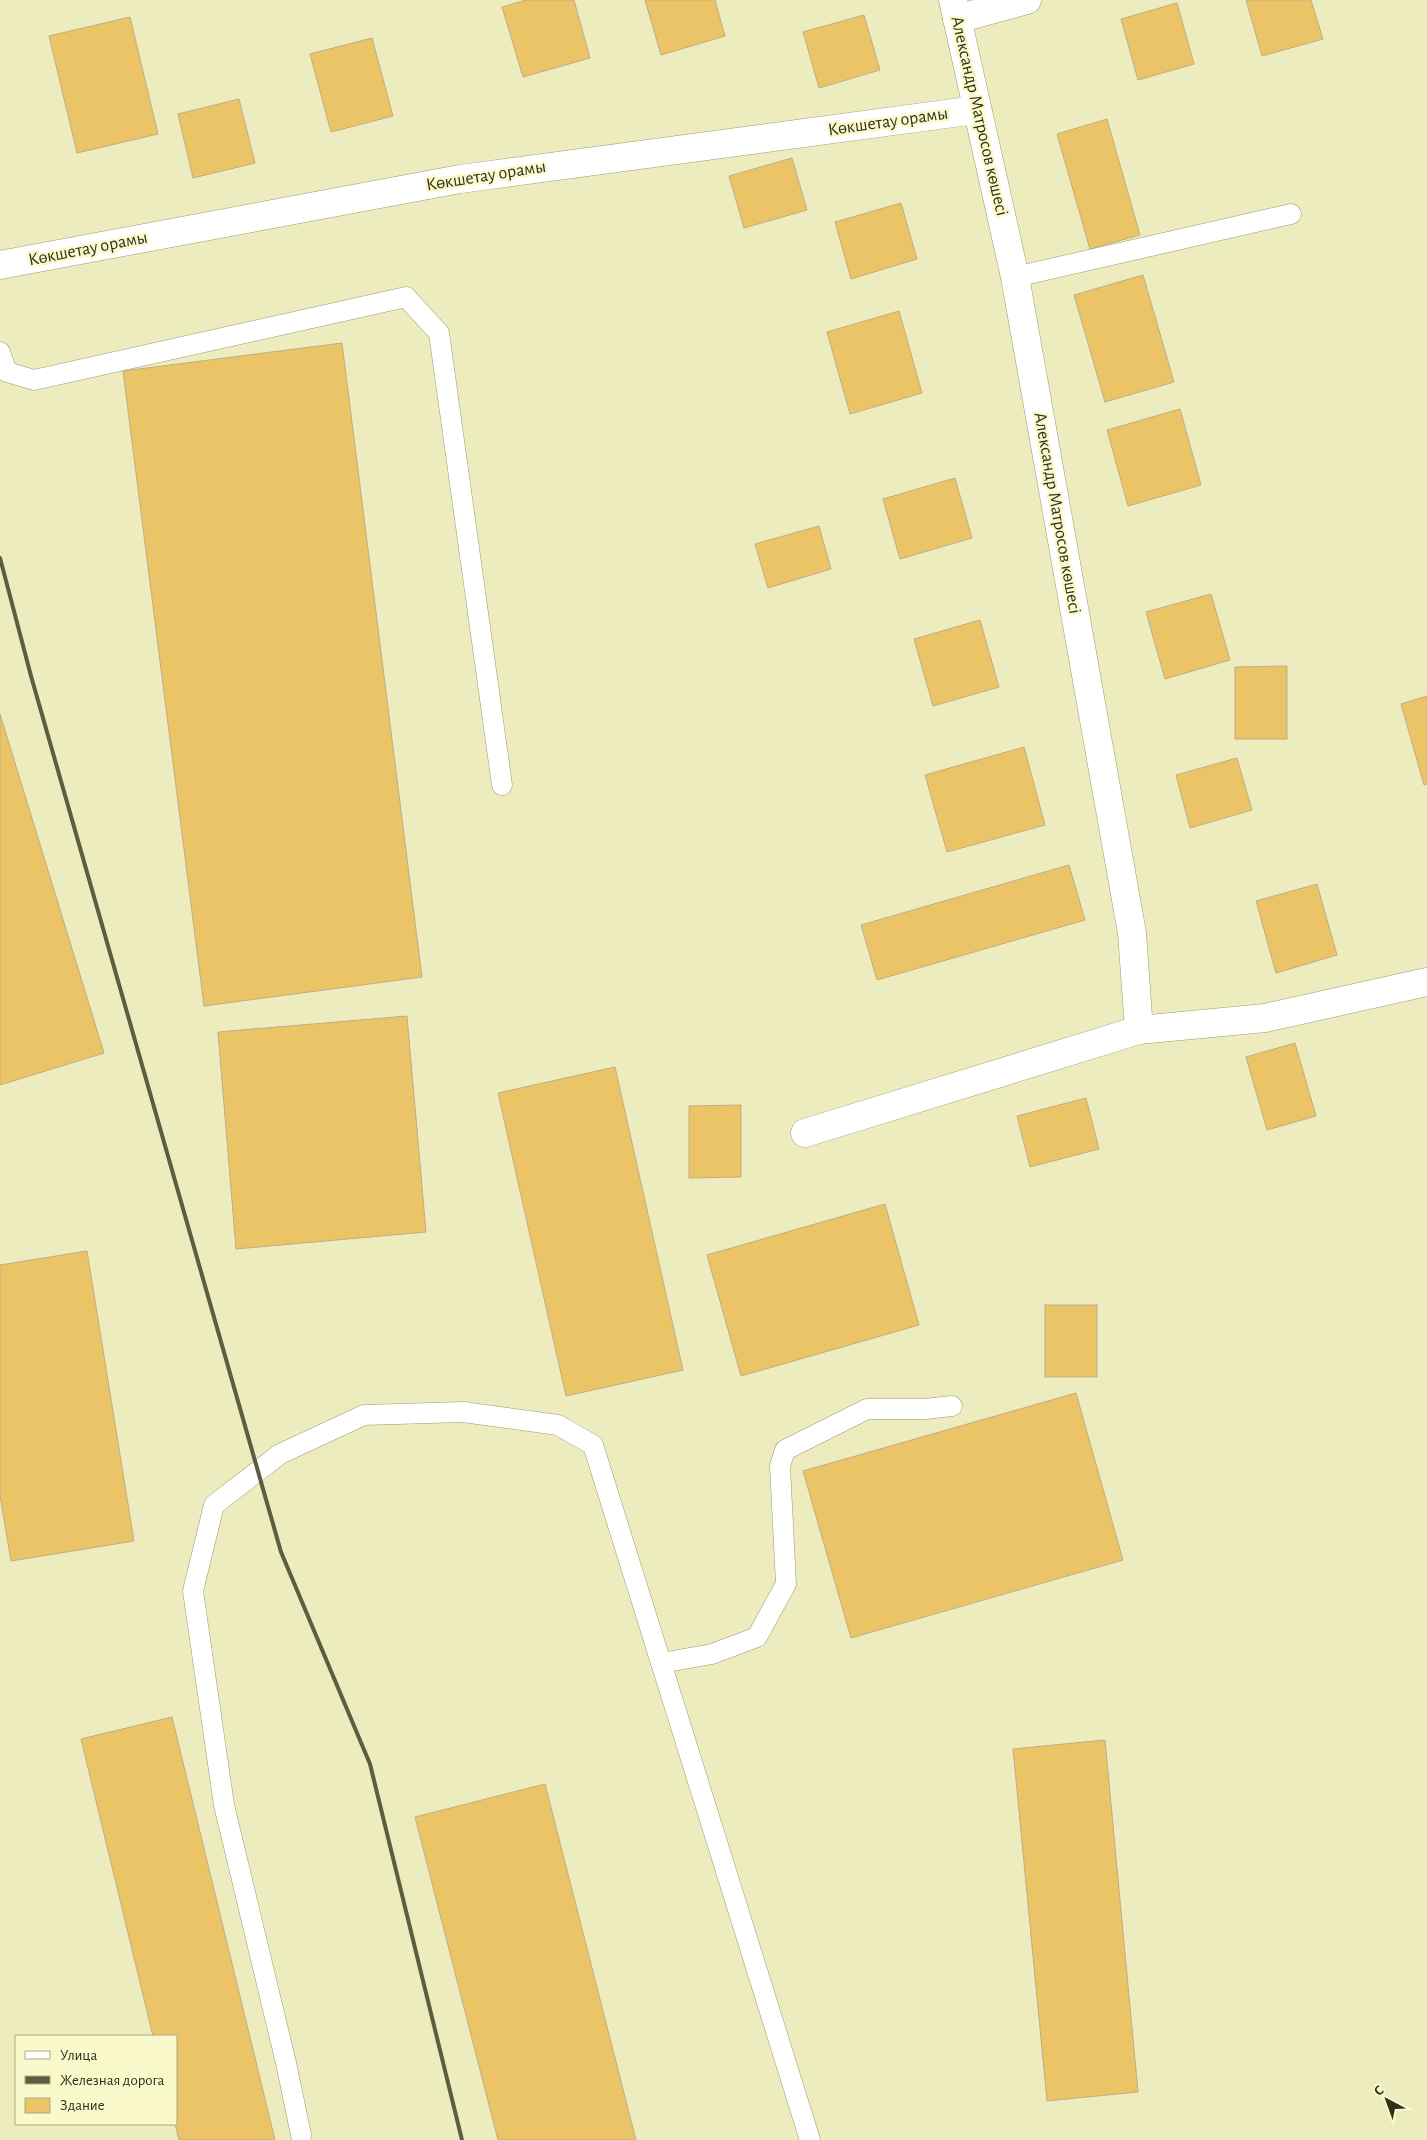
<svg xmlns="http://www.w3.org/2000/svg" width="1427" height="2140" font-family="'Alegreya Sans',sans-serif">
<rect width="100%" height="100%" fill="#ececbe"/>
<g fill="#ebc467" stroke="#c0ad84">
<polygon points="526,0 574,0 590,58 523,77 502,7"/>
<polygon points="645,0 715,0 725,36 661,55"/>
<polygon points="1246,0 1311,0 1323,39 1262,56"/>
<polygon points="1177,3 1194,64 1138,80 1121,19"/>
<polygon points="864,15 880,70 819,88 803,32"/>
<polygon points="130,17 158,134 77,153 49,36"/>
<polygon points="372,38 393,116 331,132 310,54"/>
<polygon points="239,99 255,163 193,178 178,114"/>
<polygon points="1107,119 1140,235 1090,249 1057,134"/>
<polygon points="792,158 807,210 744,228 729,176"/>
<polygon points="901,203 917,259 851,279 835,222"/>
<polygon points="1143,275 1174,382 1105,402 1074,295"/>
<polygon points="899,311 922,393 850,414 827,332"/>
<polygon points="342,343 422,977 204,1006 123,371"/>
<polygon points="1180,409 1201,485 1128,506 1107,430"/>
<polygon points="955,478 972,538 900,559 883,499"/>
<polygon points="819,526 831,569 768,588 755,544"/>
<polygon points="1211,594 1230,660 1165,679 1146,612"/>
<polygon points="980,620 999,687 933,706 914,639"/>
<polygon points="1287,666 1287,739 1235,739 1235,667"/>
<polygon points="1427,696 1427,784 1424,785 1401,704"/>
<polygon points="0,714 104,1053 0,1085"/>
<polygon points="1024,747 1045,825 947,852 925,775"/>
<polygon points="1237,758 1252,810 1190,828 1176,775"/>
<polygon points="1069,865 1085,920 877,980 861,925"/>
<polygon points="1317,884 1337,955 1276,973 1256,901"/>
<polygon points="407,1016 426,1232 236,1249 218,1032"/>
<polygon points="1295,1043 1316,1116 1267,1130 1246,1057"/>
<polygon points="615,1067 683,1370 566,1396 498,1093"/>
<polygon points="1086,1098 1099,1149 1030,1167 1017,1116"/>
<polygon points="741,1105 741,1177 689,1178 689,1106"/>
<polygon points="885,1204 919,1325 741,1376 707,1255"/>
<polygon points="87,1251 134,1541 11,1561 0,1496 0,1265"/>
<rect x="1045" y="1305" width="52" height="72"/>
<polygon points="1076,1393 1123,1560 851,1638 803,1471"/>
<polygon points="172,1717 275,2140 179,2140 175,2124 176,2124 176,2036 153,2036 81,1739"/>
<polygon points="1105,1740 1138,2092 1047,2101 1013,1749"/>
<polygon points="545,1784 636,2140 498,2140 415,1817"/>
</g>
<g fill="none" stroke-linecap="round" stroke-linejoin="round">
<g stroke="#9c9b70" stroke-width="21">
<g id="lane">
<polyline points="1015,277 1291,214"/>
<polyline points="0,352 7,372 34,380 406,297 439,333 502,785"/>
<polyline points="661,1663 712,1654 757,1637 786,1584 780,1466 785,1450 867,1409 925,1409 952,1406"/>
<polyline points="301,2135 286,2063 224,1805 193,1591 214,1505 280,1454 364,1415 463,1412 558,1425 593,1445 810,2140"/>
</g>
</g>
<g stroke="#9c9b70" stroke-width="29">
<g id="street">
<polyline points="953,0 1015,277 1132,933 1139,1030"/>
<polyline points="957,19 1027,0"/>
<polyline points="0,265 460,179 976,110"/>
<polyline points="805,1133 1139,1030 1265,1018 1427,982"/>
</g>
</g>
<use href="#lane" stroke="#fff" stroke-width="20"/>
<use href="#street" stroke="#fff" stroke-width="28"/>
<polyline stroke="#5e5d44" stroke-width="4" points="0,558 31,676 281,1552 370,1764 462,2140"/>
</g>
<g text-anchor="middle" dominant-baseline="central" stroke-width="5" stroke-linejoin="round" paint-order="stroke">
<g font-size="18" fill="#31301e" stroke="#faf9cb">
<text transform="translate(979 116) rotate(77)">Александр Матросов көшесі</text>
<text transform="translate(888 122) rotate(-8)">Көкшетау орамы</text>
<text transform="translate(486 176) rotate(-9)">Көкшетау орамы</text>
<text transform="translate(88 249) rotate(-11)">Көкшетау орамы</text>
<text transform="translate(1057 513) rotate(80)">Александр Матросов көшесі</text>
</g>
</g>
<rect x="15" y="2035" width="162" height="90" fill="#faf9cb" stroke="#aaa986"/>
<rect x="25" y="2051" width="25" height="8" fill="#ffffff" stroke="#aaa986"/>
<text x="60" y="2060" font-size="15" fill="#31301e">Улица</text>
<rect x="25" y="2076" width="25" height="8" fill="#5e5d44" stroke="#aaa986"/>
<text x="60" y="2085" font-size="15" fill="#31301e">Железная дорога</text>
<rect x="25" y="2098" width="25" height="15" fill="#ebc467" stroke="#aaa986"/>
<text x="60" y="2110" font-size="15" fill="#31301e">Здание</text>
<g transform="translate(1387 2100) rotate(319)" stroke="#faf9cb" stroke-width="4" paint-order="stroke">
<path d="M0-4L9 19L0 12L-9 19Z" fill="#31301e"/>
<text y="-8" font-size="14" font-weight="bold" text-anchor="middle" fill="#31301e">С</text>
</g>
</svg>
